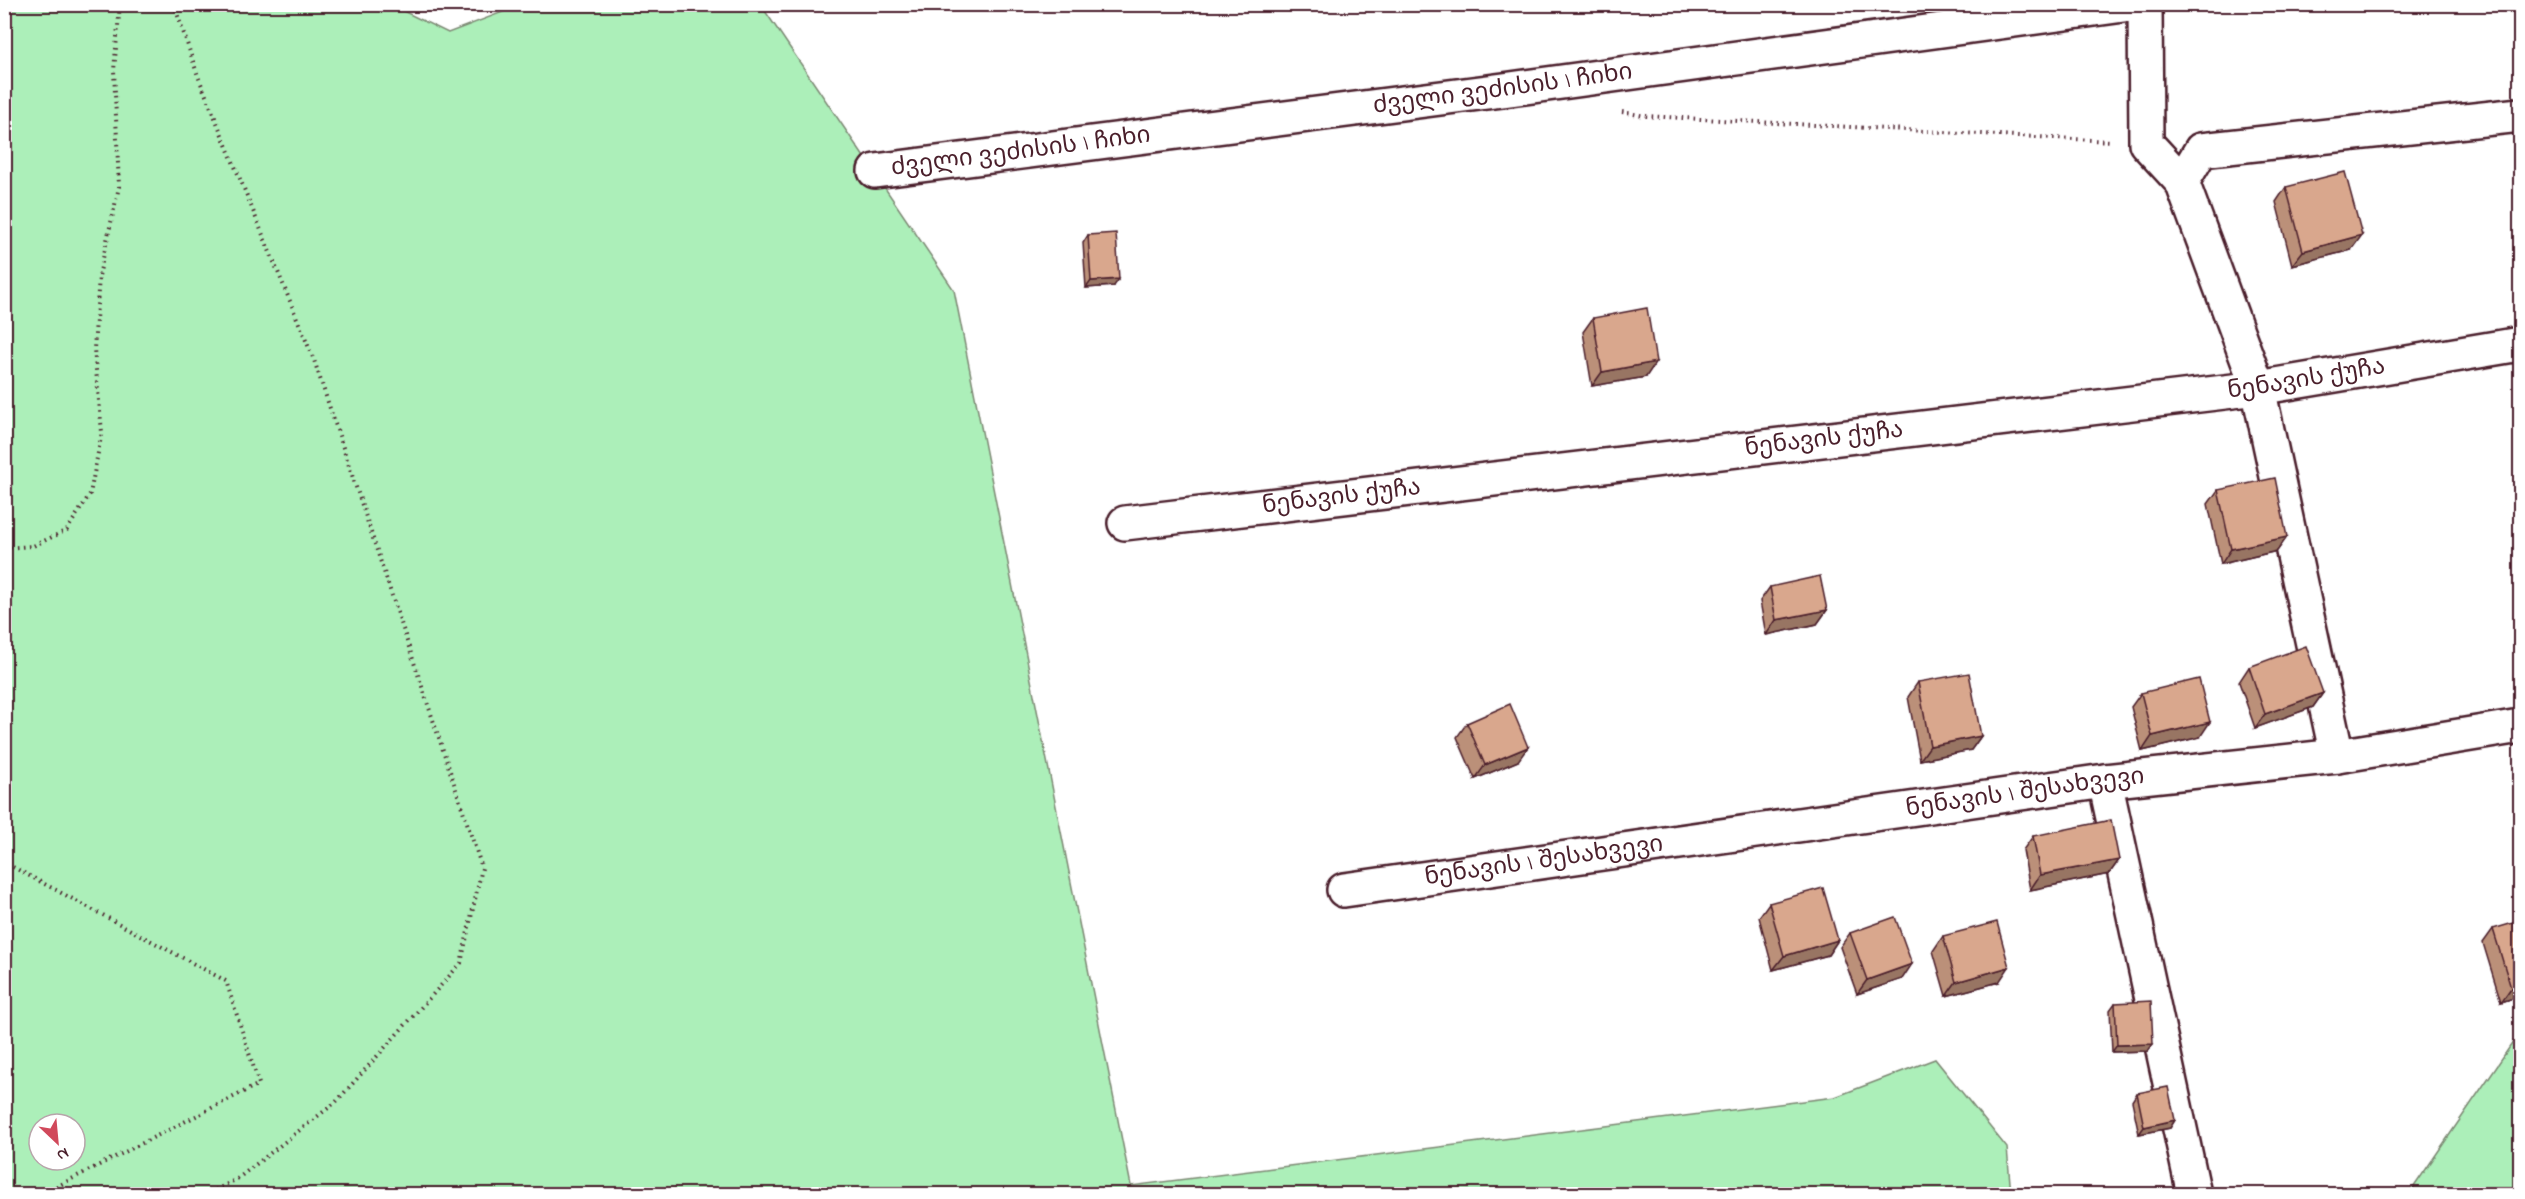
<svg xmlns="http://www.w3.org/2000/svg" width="2525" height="1199" font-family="'Indie Flower','Noto Sans Georgian',sans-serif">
<rect width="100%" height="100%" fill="#fff"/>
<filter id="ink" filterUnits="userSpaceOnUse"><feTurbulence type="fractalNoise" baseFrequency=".0167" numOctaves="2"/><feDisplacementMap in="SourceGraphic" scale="12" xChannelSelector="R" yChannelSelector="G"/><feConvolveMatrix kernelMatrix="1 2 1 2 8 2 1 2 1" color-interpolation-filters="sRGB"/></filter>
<g filter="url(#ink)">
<g fill="#acefb9" stroke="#7b8772" stroke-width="1.5" fill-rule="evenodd">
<path d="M4,5H391L448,33L521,5H761L954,290L1131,1186L1835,1097L1935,1059L2007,1148L2011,1194H5ZM39,1124H75V1160H39Z"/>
<polygon points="2520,1032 2520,1194 2409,1194"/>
</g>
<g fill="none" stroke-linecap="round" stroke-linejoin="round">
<g stroke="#4a1f2b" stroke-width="38">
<g id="minor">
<polyline points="2145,4 2146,143 2182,182 2258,388 2337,756"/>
<path id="s1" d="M875,171L1503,90L2131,4"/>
<polyline points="2182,182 2201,150 2520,115"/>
<path id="s2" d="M1125,523L2258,388L2520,344"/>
<polyline points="2105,781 2194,1194"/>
<path id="s3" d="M1344,890L2105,781L2337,756L2520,726"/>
</g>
</g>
<g stroke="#4a1f2b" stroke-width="4" stroke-dasharray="1.5 4.5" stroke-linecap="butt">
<polyline points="174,4 198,76 314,360 482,868 461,963 336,1102 237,1179 208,1194"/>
<polyline points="1622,112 1646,116 2111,141"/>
<polyline points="4,548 33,546 67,530 90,494 102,432 94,349 99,276 119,187 114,70 120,4"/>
<polyline points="4,859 11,866 226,981 259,1084 42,1194"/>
</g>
<use href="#minor" stroke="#fff" stroke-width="33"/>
</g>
<g fill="#bb9079" stroke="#4a1f2b" stroke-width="1.5">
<polygon points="2286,187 2351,250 2292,265 2276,202"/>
<polygon points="1088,235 1114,286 1086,288 1083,243"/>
<polygon points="1593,318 1646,377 1592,386 1583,332"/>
<polygon points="2218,490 2287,537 2277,551 2221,564 2208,504"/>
<polygon points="1770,587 1827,610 1817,624 1766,635 1760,601"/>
<polygon points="2249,667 2323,693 2313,707 2255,728 2239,682"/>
<polygon points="1918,682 1981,736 1971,750 1920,760 1908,697"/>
<polygon points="2141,693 2200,737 2142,751 2131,707"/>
<polygon points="1467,723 1518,761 1475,779 1457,737"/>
<polygon points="2033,836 2119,860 2109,874 2030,890 2023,850"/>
<polygon points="1769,903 1838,940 1828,955 1773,970 1759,917"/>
<polygon points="2493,929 2520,996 2501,1002 2483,943"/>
<polygon points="1850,933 1902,979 1857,994 1840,947"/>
<polygon points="1943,936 1999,982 1946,996 1933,951"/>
<polygon points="2115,1003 2148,1051 2112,1052 2110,1010"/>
<polygon points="2137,1093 2175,1120 2170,1128 2139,1134 2132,1101"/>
</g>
<g fill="#987563" stroke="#4a1f2b" stroke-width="1.5">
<polygon points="2362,235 2351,250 2292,265 2303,251"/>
<polygon points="1119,279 1114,286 1086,288 1091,281"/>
<polygon points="1656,362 1646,377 1592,386 1602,372"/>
<polygon points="2287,537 2277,551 2221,564 2231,549"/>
<polygon points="1827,610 1817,624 1766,635 1776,620"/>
<polygon points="2323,693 2313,707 2255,728 2265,714"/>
<polygon points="2210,722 2200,737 2142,751 2152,736"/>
<polygon points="1981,736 1971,750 1920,760 1930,746"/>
<polygon points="1528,747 1518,761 1475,779 1485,765"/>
<polygon points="2119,860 2109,874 2030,890 2040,875"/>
<polygon points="1838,940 1828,955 1773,970 1784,956"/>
<polygon points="1912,964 1902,979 1857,994 1867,980"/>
<polygon points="2009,967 1999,982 1946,996 1956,982"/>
<polygon points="2520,985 2520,996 2501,1002 2511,988"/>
<polygon points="2153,1044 2148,1051 2112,1052 2117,1045"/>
<polygon points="2175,1120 2170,1128 2139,1134 2144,1127"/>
</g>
<g fill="#d9a78d" stroke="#4a1f2b" stroke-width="1.5">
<polygon points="2345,172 2362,235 2303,251 2286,187"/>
<polygon points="1116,233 1119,279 1091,281 1088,235"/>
<polygon points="1647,308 1656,362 1602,372 1593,318"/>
<polygon points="2275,478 2287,537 2231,549 2218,490"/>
<polygon points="1820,576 1827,610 1776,620 1770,587"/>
<polygon points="2306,646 2323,693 2265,714 2249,667"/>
<polygon points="1969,673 1981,736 1930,746 1918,682"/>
<polygon points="2199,679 2210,722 2152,736 2141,693"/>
<polygon points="1510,704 1528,747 1485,765 1467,723"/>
<polygon points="2111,820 2119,860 2040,875 2033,836"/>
<polygon points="1823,888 1838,940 1784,956 1769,903"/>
<polygon points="1895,917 1912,964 1867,980 1850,933"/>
<polygon points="2520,921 2520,985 2511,988 2493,929"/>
<polygon points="1997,922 2009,967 1956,982 1943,936"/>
<polygon points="2151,1001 2153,1044 2117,1045 2115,1003"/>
<polygon points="2168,1087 2175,1120 2144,1127 2137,1093"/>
</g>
</g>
<g text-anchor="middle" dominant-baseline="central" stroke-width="4.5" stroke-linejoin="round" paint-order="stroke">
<g font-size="24" fill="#4a1f2b" stroke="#fff">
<text stroke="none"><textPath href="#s1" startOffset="633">ძველი ვეძისის I ჩიხი</textPath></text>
<text stroke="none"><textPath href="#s1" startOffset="147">ძველი ვეძისის I ჩიხი</textPath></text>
<text stroke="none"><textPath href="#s2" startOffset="1190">ნენავის ქუჩა</textPath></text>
<text stroke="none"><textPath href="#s2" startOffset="704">ნენავის ქუჩა</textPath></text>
<text stroke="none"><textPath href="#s2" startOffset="218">ნენავის ქუჩა</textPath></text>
<text stroke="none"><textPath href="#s3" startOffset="688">ნენავის I შესახვევი</textPath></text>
<text stroke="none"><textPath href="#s3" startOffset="202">ნენავის I შესახვევი</textPath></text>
</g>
</g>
<rect width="2525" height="1199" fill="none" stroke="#fff" stroke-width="24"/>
<rect x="12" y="12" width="2501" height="1175" fill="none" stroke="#4a1f2b" stroke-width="2" filter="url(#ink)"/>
<g transform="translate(57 1142) rotate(154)"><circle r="28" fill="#ffffff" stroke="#b7a5aa" stroke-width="1.5"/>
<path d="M0-4.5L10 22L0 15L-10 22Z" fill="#d1495b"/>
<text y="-9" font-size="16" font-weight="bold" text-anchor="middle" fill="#4a1f2b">N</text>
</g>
</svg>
